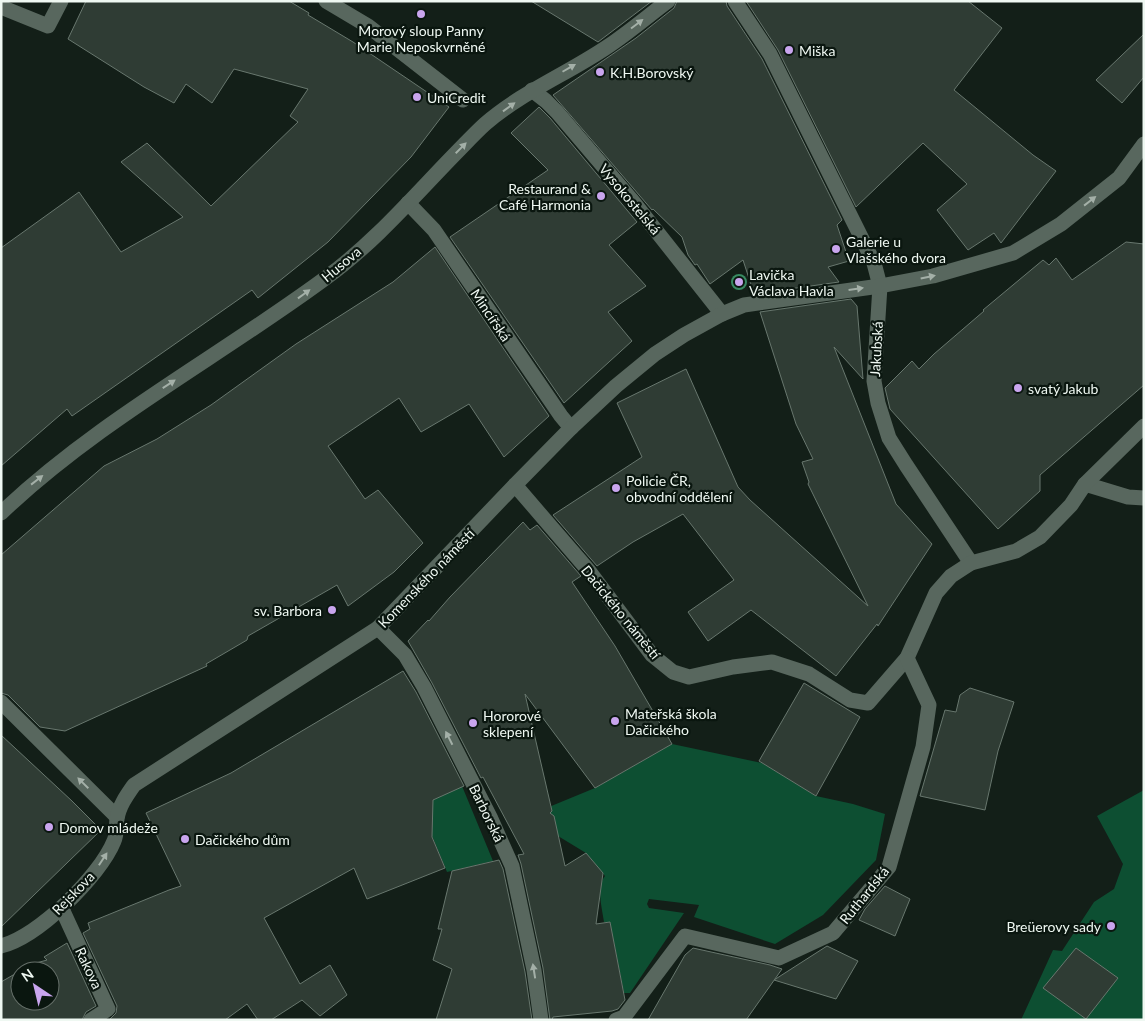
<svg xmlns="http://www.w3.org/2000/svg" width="1145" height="1021" font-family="Lato,sans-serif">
<rect width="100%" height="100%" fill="#131f18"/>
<g fill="#0d4f32">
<path d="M672,744L762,763L816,796L853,804L885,814L876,860L823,915L775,944L694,917L699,905L649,899L647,904L649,908L684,913L630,993H624L610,922H604C602,908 596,887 605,876L586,853L558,836L544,809L595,788Z"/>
<polygon points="462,786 493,861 447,872 433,838 417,807"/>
<polygon points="1144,790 1144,1020 1021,1020 1053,950 1062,951 1094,902 1114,889 1123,864 1097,816"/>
</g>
<g fill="#2f3c34" stroke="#68776e">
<polygon points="86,1 289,1 309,13 308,15 353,42 449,107 411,157 328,242 258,298 252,290 72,416 67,409 1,466 1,248 79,192 121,252 183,217 121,162 147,143 211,206 298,122 290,116 308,89 234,69 212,103 186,84 174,103 144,87 68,39"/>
<polygon points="531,1 652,1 598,42"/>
<polygon points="677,1 726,1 727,6 762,59 842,220 837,225 849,261 828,267 839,282 754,294 743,260 710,284 697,264 695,265 688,255 682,237 653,209 652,210 553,95 636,38 674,8"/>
<polygon points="746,1 968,1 1002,28 954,90 1033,155 1056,171 1001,243 994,233 968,250 937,210 967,184 923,143 856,207 778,50"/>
<polygon points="1144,34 1144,77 1122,103 1096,80"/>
<polygon points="539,107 550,118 637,222 609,245 646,286 608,312 632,341 564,403 450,237 548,170 511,133"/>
<polygon points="1126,242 1144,244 1144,385 1040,475 1040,491 998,529 890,409 885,388 912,361 919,369 934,354 984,311 983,310 1043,260 1049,265 1056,258 1072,280"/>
<polygon points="435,247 549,416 504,457 469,404 421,432 399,398 328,446 365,499 378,490 423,543 394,572 348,606 337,585 248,636 247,640 206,664 207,666 65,731 40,727 8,695 1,693 1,555 104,466 157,439 211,405 296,344 393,282"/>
<polygon points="851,299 857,306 863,379 834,347 896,504 932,544 878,626 877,624 836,676 751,610 708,641 688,612 734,580 683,514 633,542 597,566 553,515 642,457 617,403 686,369 738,487 750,500 868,606 808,484 809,482 802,462 813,459 796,424 760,312"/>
<polygon points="523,522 530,530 537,525 581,576 572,582 615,646 672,744 595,788 525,694 552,811 550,813 554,816 565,866 586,853 603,873 596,924 610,922 625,1000 618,1009 612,1011 553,1017 552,1020 550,1020 543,968 521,864 518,855 524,854 483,777 481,778 432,683 408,641 428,620 429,621 450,597"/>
<polygon points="403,671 416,692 464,786 433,800 432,837 445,868 367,899 354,868 264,918 300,984 330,965 347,995 320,1016 302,1000 271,1020 258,1020 247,1004 225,1020 109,1020 116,1013 117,1006 83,933 90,929 88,923 169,890 181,886 146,813 231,773"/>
<polygon points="804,683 860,717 816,796 759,761"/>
<polygon points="970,688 1014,702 998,751 985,810 920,796 945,710 956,712 960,695"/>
<polygon points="1,735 72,801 101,830 1,927"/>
<polygon points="499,860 503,869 525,972 532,1020 436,1020 452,969 433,960 442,929 438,929 452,871"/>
<polygon points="885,886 910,899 895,936 859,920 865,909"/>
<polygon points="67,943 96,1006 86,1012 82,1020 1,1020 1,982 20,971 20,1001 50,1001 50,971 20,971 29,965 47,960 44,957"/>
<polygon points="827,946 858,961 836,999 774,980"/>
<polygon points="693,948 770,965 782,969 746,1020 648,1020 685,955"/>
<polygon points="1076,948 1118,978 1086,1019 1043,988"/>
</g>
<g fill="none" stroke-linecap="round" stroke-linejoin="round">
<polyline stroke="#58675e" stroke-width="15" points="1,7 48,26 61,1"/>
<g stroke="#58675e" stroke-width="15">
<polyline points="326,1 368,26 463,100"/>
<polyline points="735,1 770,54 874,263 880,286 874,381 878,403 889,438 906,465 971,563"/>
<polyline points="532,90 546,101 557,112 631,199 722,314"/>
<polyline points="408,203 434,230 561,416 571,428"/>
<polyline points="1085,484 1128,497 1144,498"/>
<polyline points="515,485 589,571 652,655 673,672 689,677 733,667 772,662 809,674 850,700 868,703 907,658 936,593 951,576 971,563 1016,551 1040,537 1071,505 1085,484 1144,426"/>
<path d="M1,513C99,420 219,357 327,277C375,242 414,196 455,154C465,144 475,133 485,124C522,92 567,74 607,47C628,33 648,16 668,1"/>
<polyline points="378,628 405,655 424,687 491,819 512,866 534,970 541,1020"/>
<polyline points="1,702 117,817"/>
<polyline points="62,909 108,1009 91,1020"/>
<path d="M1,946C38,937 100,876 114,841C117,835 116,826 117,819C119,806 127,795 134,785L378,628L515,485L571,428L616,386L655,354L684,335L722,314L744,305L880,286L933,276L1013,253L1061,224L1119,178L1144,144"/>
<polyline points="616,1020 624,1017 685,936 779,958 833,933 889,867 923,747 929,705 907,658"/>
</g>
</g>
<circle fill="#388961" cx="739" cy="282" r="8"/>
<defs><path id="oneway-solid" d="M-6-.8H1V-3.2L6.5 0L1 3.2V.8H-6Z" transform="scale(1.25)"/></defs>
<g fill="#a4b0a8">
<use href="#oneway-solid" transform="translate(637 24) rotate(-37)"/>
<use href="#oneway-solid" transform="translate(569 68) rotate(-30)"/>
<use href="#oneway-solid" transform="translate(509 107) rotate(-36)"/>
<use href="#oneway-solid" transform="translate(461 148) rotate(-45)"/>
<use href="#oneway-solid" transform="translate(1090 201) rotate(-38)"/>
<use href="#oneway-solid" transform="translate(928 277) rotate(-12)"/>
<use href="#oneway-solid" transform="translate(856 289) rotate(-8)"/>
<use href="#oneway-solid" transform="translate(304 294) rotate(-36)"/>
<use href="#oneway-solid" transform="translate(169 384) rotate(-33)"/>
<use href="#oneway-solid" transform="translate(37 480) rotate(-38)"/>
<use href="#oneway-solid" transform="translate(449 738) rotate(-117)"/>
<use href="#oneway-solid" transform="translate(83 783) rotate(-135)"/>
<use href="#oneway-solid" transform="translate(103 859) rotate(-57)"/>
<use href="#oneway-solid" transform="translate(534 971) rotate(-99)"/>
</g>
<g fill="#c9a5ee" stroke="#0a160f" stroke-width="2">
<circle cx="421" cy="14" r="5"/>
<circle cx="789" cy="50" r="5"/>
<circle cx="600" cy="72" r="5"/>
<circle cx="417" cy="97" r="5"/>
<circle cx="601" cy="196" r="5"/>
<circle cx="836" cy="249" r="5"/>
<circle cx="739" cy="282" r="5"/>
<circle cx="1018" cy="388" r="5"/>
<circle cx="616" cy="488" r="5"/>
<circle cx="332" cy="610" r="5"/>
<circle cx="615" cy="721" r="5"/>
<circle cx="473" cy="723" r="5"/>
<circle cx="49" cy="827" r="5"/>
<circle cx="185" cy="839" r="5"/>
<circle cx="1111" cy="926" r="5"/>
</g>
<g text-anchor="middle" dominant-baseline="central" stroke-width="4.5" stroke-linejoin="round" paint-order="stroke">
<g font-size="14" fill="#eff8f2" stroke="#0a160f" text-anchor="start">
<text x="421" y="30" text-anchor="middle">Morový sloup Panny<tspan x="421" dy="16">Marie Neposkvrněné</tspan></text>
<text x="799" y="50">Miška</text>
<text x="610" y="72">K.H.Borovský</text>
<text x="427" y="97">UniCredit</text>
<text x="591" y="188" text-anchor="end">Restaurand &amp;<tspan x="591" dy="16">Café Harmonia</tspan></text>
<text x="846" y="241">Galerie u<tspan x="846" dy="16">Vlašského dvora</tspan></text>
<text x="749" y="274">Lavička<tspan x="749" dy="16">Václava Havla</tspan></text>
<text x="1028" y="388">svatý Jakub</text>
<text x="626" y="480">Policie ČR,<tspan x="626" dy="16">obvodní oddělení</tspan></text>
<text x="322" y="610" text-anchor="end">sv. Barbora</text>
<text x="625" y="713">Mateřská škola<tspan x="625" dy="16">Dačického</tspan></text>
<text x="483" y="715">Hororové<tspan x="483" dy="16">sklepení</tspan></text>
<text x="59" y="827">Domov mládeže</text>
<text x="195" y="839">Dačického dům</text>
<text x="1101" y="926" text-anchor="end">Breüerovy sady</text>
</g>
<g font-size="14" fill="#eff8f2" stroke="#0a160f">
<text transform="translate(630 199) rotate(50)">Vysokostelská</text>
<text transform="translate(341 264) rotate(-40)">Husova</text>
<text transform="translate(491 315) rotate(56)">Mincířská</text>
<text transform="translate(876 349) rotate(-87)">Jakubská</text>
<text transform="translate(426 578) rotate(-46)">Komenského náměstí</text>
<text transform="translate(621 612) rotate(51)">Dačického náměstí</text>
<text transform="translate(487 813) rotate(64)">Barborská</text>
<text transform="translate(73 893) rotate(-46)">Rejskova</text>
<text transform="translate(864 895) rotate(-51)">Ruthardská</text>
<text transform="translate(89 968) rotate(65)">Rakova</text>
</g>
</g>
<rect width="1145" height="1021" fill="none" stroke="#eff8f2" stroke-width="5"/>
<g transform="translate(35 986) rotate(325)"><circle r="24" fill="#0a160f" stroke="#66706a"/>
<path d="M0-4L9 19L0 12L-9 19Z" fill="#c9a5ee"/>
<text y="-8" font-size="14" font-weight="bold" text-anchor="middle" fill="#eff8f2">N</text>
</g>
</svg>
